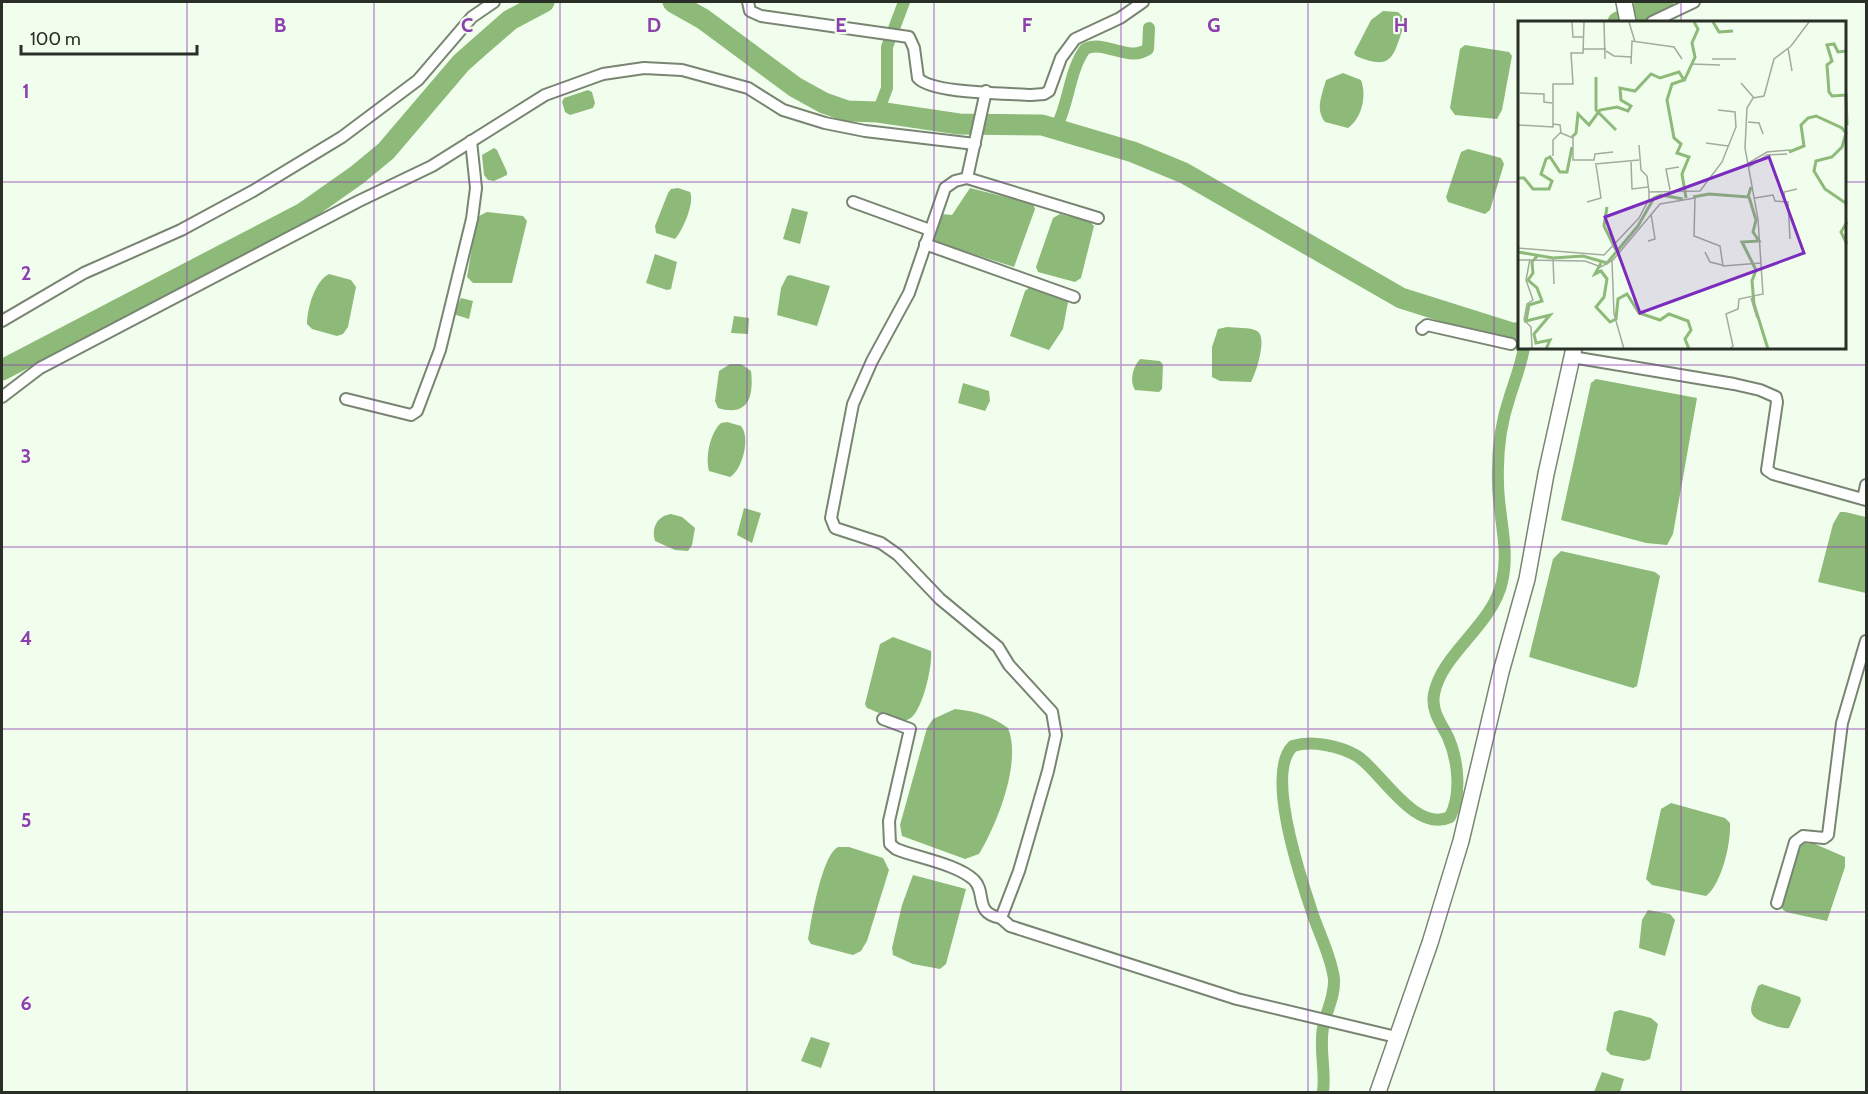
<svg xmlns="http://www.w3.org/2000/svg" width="1868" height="1094" font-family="Cabin,sans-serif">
<rect width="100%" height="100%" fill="#f2feed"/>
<g fill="#8dba79">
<path d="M1383,11L1398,12L1406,20C1393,53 1396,73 1356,56L1354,53L1371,20Z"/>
<polygon points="1465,45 1509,52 1512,56 1502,110 1497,119 1455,115 1450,108 1460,49"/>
<path d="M1343,73L1361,80C1367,96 1362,118 1348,128L1325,122C1315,109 1322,95 1326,80Z"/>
<polygon points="588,90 592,92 595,103 593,108 570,115 565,112 562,102 564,98"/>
<polygon points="494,148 497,150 507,172 507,175 494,181 488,180 484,175 482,155"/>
<polygon points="1468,149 1501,158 1504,164 1490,210 1485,214 1448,202 1446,197 1461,152"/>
<path d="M678,188L690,192C695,202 683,230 675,239L656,233L655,226L668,193L671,189Z"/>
<polygon points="970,188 1033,204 1035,209 1014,267 933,241 941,214 952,215"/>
<polygon points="792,208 808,212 800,244 783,239"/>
<polygon points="487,212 523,216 527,221 512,283 473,283 467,277 477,217"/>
<polygon points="1060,214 1090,222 1094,226 1081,278 1075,282 1038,272 1036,267 1053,218"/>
<polygon points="655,254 677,262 671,289 667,290 646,283"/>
<path d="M329,274L351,280L356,287L348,327L343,334L337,336L312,329L307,324C307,308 315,281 329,274Z"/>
<polygon points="790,275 830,286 817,326 777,315 781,288 787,276"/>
<polygon points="1030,287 1067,298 1068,302 1063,329 1049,350 1010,336 1025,291"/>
<polygon points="461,298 473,301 469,319 453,314"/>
<polygon points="734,316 749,318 748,334 731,333"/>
<path d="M1227,327C1236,328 1250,327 1257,331C1268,337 1256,373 1251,382L1220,381L1212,377V347L1218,329Z"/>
<path d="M1140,359L1160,361L1163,365L1162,389L1159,392L1135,390C1129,380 1133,367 1140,359Z"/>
<path d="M730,364H741L751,371C754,397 748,417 718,408L715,401L719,371Z"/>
<polygon points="1596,379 1697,398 1673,534 1667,545 1646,543 1561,520 1591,383"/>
<polygon points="963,383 989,391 990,401 985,411 958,403"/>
<path d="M727,422L741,426C751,438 742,470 730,477L709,471C705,457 710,433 721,423Z"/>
<polygon points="744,508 761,513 752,543 737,535"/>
<polygon points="1845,512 1866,517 1866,593 1818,582 1833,524 1840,512"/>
<path d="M671,514L682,517L695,528L692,545L688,551L675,550L655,541C651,528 657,516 671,514Z"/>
<polygon points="1561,551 1655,572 1660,576 1637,686 1633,688 1529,657 1553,559"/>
<path d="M893,637L931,651C933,664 922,717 907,720C895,722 878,712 867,708L865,704L880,644Z"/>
<path d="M955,709C976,711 991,716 1008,728C1022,762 997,824 979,854L965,859L902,836L900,825L927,728L933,719Z"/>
<path d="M1671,803L1725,818L1730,823C1731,843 1722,883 1706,896L1652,885L1646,879L1661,809Z"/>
<polygon points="1802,843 1815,844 1845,857 1845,867 1827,921 1786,912 1781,908 1781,902"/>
<path d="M838,847H849L883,858L889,870L867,941L861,951L853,955L811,944L808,939C811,920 822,855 838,847Z"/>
<polygon points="913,875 966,889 946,964 940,969 913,964 893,955 892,948 902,905"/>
<polygon points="1648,910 1670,914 1675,920 1665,956 1639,948 1642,920"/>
<path d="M1762,984L1800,997L1801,1001L1789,1028C1782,1029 1776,1026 1769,1024C1743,1016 1751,1008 1758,986Z"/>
<polygon points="1620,1010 1651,1018 1658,1024 1650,1059 1644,1061 1611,1055 1606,1050 1614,1012"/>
<polygon points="811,1037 830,1043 821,1068 801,1061"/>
<polygon points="1602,1072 1624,1079 1620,1092 1594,1092"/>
</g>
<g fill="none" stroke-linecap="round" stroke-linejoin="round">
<g stroke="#8dba79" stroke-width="12">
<polyline points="878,112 887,88 887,47 904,2"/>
<path d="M1056,128C1069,104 1069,71 1085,49C1105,39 1128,63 1148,49L1149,28"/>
<path d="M1323,1092C1326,1071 1319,1049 1323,1028C1326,1011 1335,997 1334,979C1331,955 1318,932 1311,909C1300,876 1265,772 1293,746C1312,740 1340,746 1357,756C1380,770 1415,834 1450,817C1462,794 1458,760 1448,737C1441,723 1431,711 1434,694C1442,653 1492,626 1502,582C1510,548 1498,516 1498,482C1497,454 1501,422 1510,396C1515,380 1521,365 1524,348"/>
</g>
<g stroke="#8dba79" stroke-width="21">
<polyline points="673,2 703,19 795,87 824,103 847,111 878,112 959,124 1042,125 1133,152 1184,173 1401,298 1512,333 1520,333"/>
<polyline points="1618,22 1663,2"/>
<polyline points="2,370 303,213 357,175 386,151 461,63 479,47 510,20 544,2"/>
</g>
<g stroke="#788572" stroke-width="14">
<g id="street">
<path d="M748,2L750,11L761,16L909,37L914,48L918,78C932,94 1009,93 1031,95L1044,94L1049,91L1061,58L1075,39L1120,18L1143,2"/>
<polyline points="1652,22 1694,2"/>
<polyline points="986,91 967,178 955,181 945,188 909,293 872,361 853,404 831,518 835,528 881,543 898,555 940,599 998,647 1009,665 1052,712 1056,735 1048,771 1019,871 1001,918 1010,926 1237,999 1396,1037"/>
<polyline points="967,178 1098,218"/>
<polyline points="853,202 930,230"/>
<polyline points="925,244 1074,297"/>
<polyline points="2,321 84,273 181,230 253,191 342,137 418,80 472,17 494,2"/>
<polyline points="1422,329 1427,325 1511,344"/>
<polyline points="1572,357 1734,384 1760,390 1776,397 1777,402 1767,470 1773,474 1866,500"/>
<polyline points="2,397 40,368 359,201 432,166 545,95 603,74 644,68 682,70 748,88 783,110 825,123 865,131 975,144"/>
<polyline points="346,399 411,415 417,411 440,350 472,219 476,188 471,141"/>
<polyline points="1863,499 1866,485"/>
<path d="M883,719L910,729L889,821L890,844L896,849C918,858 957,864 974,880C987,893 973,913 1001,918"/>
<polyline points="1777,903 1795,842 1803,836 1824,838 1828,835 1842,723 1866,641"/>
</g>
</g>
<g stroke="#788572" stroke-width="18">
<g id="secondary">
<polyline points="1624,2 1628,22"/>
<polyline points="1378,1092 1430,943 1461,841 1501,672 1527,579 1546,474 1574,348"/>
</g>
</g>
<use href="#street" stroke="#fff" stroke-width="10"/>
<use href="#secondary" stroke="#fff" stroke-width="15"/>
</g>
<path fill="none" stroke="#8d3fb0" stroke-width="1.5" stroke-opacity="0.55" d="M187,2V1092M374,2V1092M560,2V1092M747,2V1092M934,2V1092M1121,2V1092M1308,2V1092M1494,2V1092M1681,2V22M2,182H1520M1846,182H1866M1681,348V1092M2,365H1866M2,547H1866M2,729H1866M2,912H1866"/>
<g transform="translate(1518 21)">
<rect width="328" height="328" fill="#f2feed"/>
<path fill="none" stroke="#8dba79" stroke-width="3" d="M195,1L201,11L215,10M329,30L320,31L316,23L309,24L314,40L309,44L311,71L314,75L328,74L329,104M78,56V89L98,109M166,60L177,36L174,22L180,8L176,1M54,116L58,112L60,93L71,104L82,89L99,86L110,90L113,85L103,79L102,67L117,70L133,53L142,57L161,51L166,59L154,63L149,79L156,117L163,123L159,132L171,136L164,153L168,177M271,131L286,125L283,104L290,97L298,95L324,107L328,112L324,126L314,136L298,140L296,150L307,168L329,183M0,157H6L15,168H31L34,160L23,153L28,138L32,136L42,151H49L54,126M175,176L191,173L230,176L233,166M231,176L238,199L235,211L241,220L224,221L238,249L234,260L236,283L250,328M89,186L86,205L98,229M329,201L323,211L329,223M0,231L35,237L65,235L89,242L120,205L136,177L143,174L165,178M20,234L14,241L15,252L10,259L19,267L24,280L11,284L8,300L32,294L16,313L18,322L32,319L28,328M83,242L77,253L83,250L89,258L86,276L78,286L92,301L98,298L100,278L109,273L121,292L142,299L151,293L170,300L173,309L167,318L171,328"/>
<path fill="none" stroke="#a2ab9d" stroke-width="1.5" d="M54,1L55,16H65M86,1L87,38M111,1L117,21M270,27L274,50M65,28H88M88,30L96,35L114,36M194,38H218M113,43L114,20L156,26L164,38M173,43L202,44M223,62L236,77M2,72L26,73V81L34,82M230,101L241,102L245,113M35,103L42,104L43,112L55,117V139H76L77,133L95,131M0,104L35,106V63H55L53,32H65L66,1M188,122L210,125M121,124L123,149L129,155L131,171M35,135V119L43,111M113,141L114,168L130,166M77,143L121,139M229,143L249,131L272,129M231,146L249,134L269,133M152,169L148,148L161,146M177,176L176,215L202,225L205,245L243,242M237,177L255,174L257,180L270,181L272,218M267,180L266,171L279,168M69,181L83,177L78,144M130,220L137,218L133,193M0,227L86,234L121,197L131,178V171L182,170L204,141L218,106L217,91L200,89M187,231L192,241L204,244M12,238L8,259L15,279L9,283L6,299L13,306L14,328M35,238L36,263M0,239L67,240L83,246L95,239L142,183L177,177M94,240L96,293L106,328M233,277L239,297M212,328L215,325L208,293L220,288L221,278L245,273L240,198L227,127L229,87L235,77L246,75L256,38L273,25L291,1"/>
<path fill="#7b2cbf" fill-opacity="0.15" stroke="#7b2cbf" stroke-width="3" d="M251,136L286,232L122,292L87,196Z"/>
<rect width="328" height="328" fill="none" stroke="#292e26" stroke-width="3"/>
</g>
<g font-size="20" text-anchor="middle" font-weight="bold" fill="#8d3fb0" stroke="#f2feed" stroke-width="4.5" stroke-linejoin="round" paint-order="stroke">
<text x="280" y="32">B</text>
<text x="467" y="32">C</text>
<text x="654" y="32">D</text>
<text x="841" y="32">E</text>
<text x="1027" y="32">F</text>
<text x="1214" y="32">G</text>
<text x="1401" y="32">H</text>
<text x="26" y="98">1</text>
<text x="26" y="280">2</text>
<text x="26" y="463">3</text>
<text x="26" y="645">4</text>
<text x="26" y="827">5</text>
<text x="26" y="1010">6</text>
</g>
<rect width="1868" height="1094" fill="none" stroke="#292e26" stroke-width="6"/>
<path d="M21 45v9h176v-9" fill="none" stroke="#292e26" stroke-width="3"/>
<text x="30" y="45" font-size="18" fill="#292e26" stroke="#f2feed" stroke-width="4.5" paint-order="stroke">100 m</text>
</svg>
